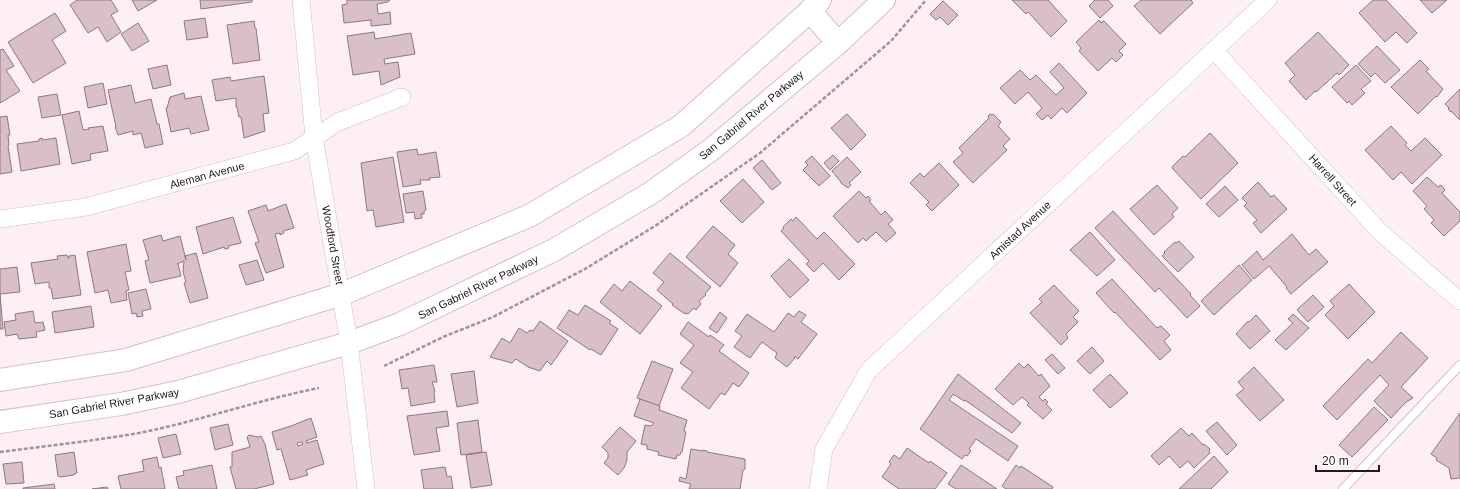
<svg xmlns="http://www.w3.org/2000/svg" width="1460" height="489" font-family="Helvetica,sans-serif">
<rect width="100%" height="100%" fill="#feeff2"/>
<g fill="#d8c0c6" stroke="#8e787d" fill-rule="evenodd">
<polygon points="77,0 111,0 118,11 111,15 121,32 107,42 98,27 88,33 70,5"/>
<polygon points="132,0 157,0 138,11"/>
<polygon points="200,0 252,0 252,2 201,9"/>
<polygon points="347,0 390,0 388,2 377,4 378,14 390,12 391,24 371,26 371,20 344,23 342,5 347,4"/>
<polygon points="1012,0 1048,0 1067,21 1051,37 1028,12 1026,14"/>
<polygon points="1095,0 1108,0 1113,6 1100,18 1089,6"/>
<polygon points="1141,0 1191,0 1193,3 1160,34 1134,6"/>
<polygon points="1373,0 1386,0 1417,33 1407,43 1396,32 1385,42 1359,13"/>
<polygon points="1420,0 1447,0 1432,13"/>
<polygon points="943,1 958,15 948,25 940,17 936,20 930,14"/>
<polygon points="55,13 66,31 52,40 66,63 33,83 8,42"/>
<polygon points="205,18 208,37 187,40 184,21"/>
<polygon points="1099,20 1101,23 1104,21 1126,44 1119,51 1123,55 1116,62 1112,58 1098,71 1079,51 1081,48 1076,42"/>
<polygon points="254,21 255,28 256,28 260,60 233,64 227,25"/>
<polygon points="138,23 149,41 132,51 121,34"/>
<polygon points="374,32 375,39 411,33 415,54 384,59 385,64 398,62 400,77 381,85 379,71 353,75 347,36"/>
<polygon points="1318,32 1349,65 1339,75 1337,73 1316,92 1315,91 1306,100 1289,81 1295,75 1285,63"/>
<polygon points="1377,46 1400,70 1385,83 1375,73 1371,77 1358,64"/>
<polygon points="3,49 14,66 6,70 20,91 0,103 0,50"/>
<polygon points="1420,60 1429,69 1426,71 1443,89 1437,97 1436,96 1418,114 1391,87"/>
<polygon points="1059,63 1087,93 1067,113 1062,108 1051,119 1048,115 1042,120 1036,114 1042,108 1028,92 1015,104 1000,88 1020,70 1030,80 1036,75 1056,95 1064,88 1050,72"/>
<polygon points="167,65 171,85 153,89 148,69"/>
<polygon points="1356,65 1371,81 1361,89 1365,93 1352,105 1349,101 1347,103 1332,87"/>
<polygon points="264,76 269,113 263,114 265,131 244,138 241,117 239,117 237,107 236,107 236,98 216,101 212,80 230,77 231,81"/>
<polygon points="103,83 107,104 88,108 84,87"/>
<polygon points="131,85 135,103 151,99 157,124 159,124 163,144 145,148 141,133 133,135 133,131 118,135 115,127 116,127 108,90"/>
<polygon points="1460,89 1460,120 1451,111 1451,112 1448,109 1449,108 1445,104"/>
<polygon points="184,93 185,99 201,96 209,130 191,134 189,128 171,132 166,108 167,108 170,97"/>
<polygon points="57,94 61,115 42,118 38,97"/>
<polygon points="79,111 83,130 89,129 88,128 103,126 108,151 90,154 91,160 72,164 62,115"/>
<polygon points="847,114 866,135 851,150 831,128"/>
<polygon points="990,114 992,115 993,114 1001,122 998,126 1010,139 1003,146 1007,150 973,183 953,162 963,153 959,148 989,118 988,116"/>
<polygon points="7,116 10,135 8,135 9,145 8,146 12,172 0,174 0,117"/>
<polygon points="1391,126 1407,143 1405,145 1411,151 1425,138 1442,155 1412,184 1401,172 1393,180 1365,150"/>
<polygon points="1210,133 1238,163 1201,199 1173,169 1172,167 1183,156 1185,157"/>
<polygon points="42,138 42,140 56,138 60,164 21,171 17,144 39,141 39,139"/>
<polygon points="417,149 418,155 436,152 440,177 429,178 430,180 420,180 421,184 403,187 397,152"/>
<polygon points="833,155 839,161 830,170 824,163"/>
<polygon points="812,156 830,176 819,186 803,170 808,165 805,162"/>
<polygon points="393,157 404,222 376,227 373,210 367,211 361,163"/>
<polygon points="847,157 861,172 849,183 851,185 848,188 841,183 841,182 832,171"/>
<polygon points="762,160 781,183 772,190 753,168"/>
<polygon points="939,163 959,185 932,211 926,205 929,202 910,183 920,173 924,177"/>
<polygon points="1427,177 1438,187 1441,185 1445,190 1442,193 1460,212 1460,221 1444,236 1431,223 1434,220 1424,209 1427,206 1413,191"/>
<polygon points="743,179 764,202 742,223 720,201"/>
<polygon points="1258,182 1271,197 1274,195 1287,209 1261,233 1253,223 1257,220 1244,206 1247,203 1242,198"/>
<polygon points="1157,185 1178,208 1172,214 1174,217 1154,235 1130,209"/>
<polygon points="1225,186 1238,200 1219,217 1206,204"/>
<polygon points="423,191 426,210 424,211 424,214 421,214 422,218 415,219 414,212 406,213 403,194"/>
<polygon points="859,191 866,198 868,196 871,200 869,201 881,215 885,211 893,220 888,224 896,233 886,242 876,232 866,241 863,238 858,243 833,216"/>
<polygon points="286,204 294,228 283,231 284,233 280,235 280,233 275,234 284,267 266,273 255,243 259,242 248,211 266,205 268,211"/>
<polygon points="1113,211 1191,294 1190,295 1200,306 1187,318 1159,288 1155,292 1095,228"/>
<polygon points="233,217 241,243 228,246 229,248 225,249 224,247 203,254 196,227"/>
<polygon points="796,217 817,239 824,232 855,264 839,280 823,263 814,272 806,264 809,261 781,231 784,228 783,227 791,219 793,221"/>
<polygon points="713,226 735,245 728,254 738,263 720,287 686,257"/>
<polygon points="1090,232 1115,260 1097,276 1070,250"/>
<polygon points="1292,234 1309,255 1316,249 1328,262 1291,294 1286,288 1287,287 1269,266 1254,279 1242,265 1257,251 1263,260"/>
<polygon points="161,235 163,241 180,236 186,260 185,256 196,253 208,298 190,303 184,283 186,282 183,272 184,261 177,264 178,264 181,276 150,283 145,261 149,260 143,240"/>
<polygon points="1179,241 1194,257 1178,272 1162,256 1165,253 1164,252 1175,242 1176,243"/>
<polygon points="126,244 131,271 125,272 129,290 126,291 127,300 111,303 108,290 95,293 87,252"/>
<polygon points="670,253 711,287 705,294 706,295 699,301 701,304 696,310 694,308 688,314 686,313 685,314 672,305 673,304 657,290 664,282 653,273"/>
<polygon points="67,255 68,258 69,258 69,256 75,255 81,295 53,299 51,288 49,288 49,282 35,284 31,263 58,259 57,256"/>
<polygon points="789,259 809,280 790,298 771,276"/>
<polygon points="257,260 264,280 246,285 239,265"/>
<polygon points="1239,265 1252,280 1214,315 1201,301"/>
<polygon points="17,267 20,292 0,294 0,269"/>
<polygon points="1112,279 1157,328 1161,326 1170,335 1164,341 1171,350 1160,360 1115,312 1114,313 1096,293"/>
<polygon points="630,281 662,306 640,334 600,302 614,284 622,291"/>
<polygon points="1349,284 1375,312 1348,339 1325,315 1334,306 1330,301"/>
<polygon points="1054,285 1079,311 1073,317 1078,322 1066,334 1068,338 1061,345 1030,313 1042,302 1039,299"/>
<polygon points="146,289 151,309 142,311 143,316 137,317 136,313 132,314 128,293"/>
<polygon points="0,294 3,329 0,329"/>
<polygon points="1313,295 1324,307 1308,322 1297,310"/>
<polygon points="585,305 611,321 609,323 618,329 601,355 591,349 590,350 557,328 569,310 578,315"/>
<polygon points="91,306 94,327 55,333 52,312"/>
<polygon points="33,311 35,323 43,322 45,330 36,332 37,337 19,339 17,334 6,336 4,322 16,320 15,314"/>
<polygon points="799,311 806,315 801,322 817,334 798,359 795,356 794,359 787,367 775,358 777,353 762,342 750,358 734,347 742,336 735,331 747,314 774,332 788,313 794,317"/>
<polygon points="720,312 727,318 717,333 709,328"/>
<polygon points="1293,314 1309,328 1286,350 1275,340 1293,323 1288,319"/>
<polygon points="1256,315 1270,331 1250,349 1236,334 1248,321 1249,322"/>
<polygon points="540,321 568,341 551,365 547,361 540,371 528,367 516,359 512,363 490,357 502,338 510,343 519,328 527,333 530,330 533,331"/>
<polygon points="688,322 709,337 710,335 724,345 719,351 749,373 739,387 733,383 725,395 721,393 709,409 681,388 693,372 680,363 694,345 680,334"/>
<polygon points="1401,332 1428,358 1401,387 1413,398 1406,402 1391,418 1374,401 1389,385 1380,375 1337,420 1323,406 1368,359 1372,363"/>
<polygon points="1092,347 1104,361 1090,374 1077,361"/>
<polygon points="1052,354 1065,368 1058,374 1045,360"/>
<polygon points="652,361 673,369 659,406 637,398"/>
<polygon points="1019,363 1024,368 1028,364 1039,376 1041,374 1050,386 1039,397 1043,401 1045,399 1048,402 1046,404 1052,410 1043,419 1027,405 1029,403 1022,397 1013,405 995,389"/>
<polygon points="434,365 437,382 432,382 435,391 434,392 435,402 411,406 408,388 402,389 399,370"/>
<polygon points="1254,367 1284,400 1260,421 1236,395 1244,389 1238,382"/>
<polygon points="474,371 478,403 457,407 451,374"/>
<polygon points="958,374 1021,423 1012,433 965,400 964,401 953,394 949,400 1018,446 1008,461 976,439 969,449 971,451 967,456 965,455 962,459 920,429"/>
<polygon points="1110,374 1128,393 1110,408 1093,390"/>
<polygon points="640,399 660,406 659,410 687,420 684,431 686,432 682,452 681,452 680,455 677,455 676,459 658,455 659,452 647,449 647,445 641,444 645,425 651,426 654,423 634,416"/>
<polygon points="1374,407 1388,420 1352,457 1339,445"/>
<polygon points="447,411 449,426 436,428 440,451 414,455 407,416"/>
<polygon points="1460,413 1460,478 1451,479 1449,468 1436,460 1437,458 1431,454"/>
<path d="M311,418L317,437L306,441L307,443L317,440L324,464L306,470L308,475L290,480L281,449L277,450L272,432L291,426ZM302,442L303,444L298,446L297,443Z"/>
<polygon points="478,420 482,452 461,455 457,423"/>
<polygon points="1217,422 1237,445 1227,455 1206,431"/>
<polygon points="228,424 233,445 215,450 210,428"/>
<polygon points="620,427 636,441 627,452 627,460 624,468 618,475 604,463 608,458 608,453 602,447"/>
<polygon points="1181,428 1189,436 1192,433 1203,445 1204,444 1210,449 1209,451 1210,453 1194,468 1188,461 1180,468 1169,456 1159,465 1151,456"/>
<polygon points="176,434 181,454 163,458 158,438"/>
<polygon points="249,435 258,437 261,436 265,444 274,484 254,489 236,489 230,467 232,467 232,452 250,447 247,437"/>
<polygon points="907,448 929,463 930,461 947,473 935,489 899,489 882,477 891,464 889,462 894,455 900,459"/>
<polygon points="691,449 703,451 703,450 707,451 707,452 745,459 745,469 743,470 740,489 689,489 691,484 679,481 680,477 686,479"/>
<polygon points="74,452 77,473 74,474 74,475 60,477 58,476 55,455"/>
<polygon points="486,452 492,485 471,488 466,455"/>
<polygon points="1214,456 1228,472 1211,489 1179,489"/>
<polygon points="157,457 159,468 161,467 165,489 121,489 118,476 144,471 142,460"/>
<polygon points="22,462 24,483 6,484 3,464"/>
<polygon points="212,465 217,489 179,489 176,477 184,475 183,471"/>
<polygon points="961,465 997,489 956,489 948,484"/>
<polygon points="1016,465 1020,468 1021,466 1053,487 1052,489 1006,489 1002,486"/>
<polygon points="445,467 447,477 451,476 453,489 424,489 421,470"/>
<polygon points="54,484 55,489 23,489 23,488"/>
<polygon points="107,487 108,489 92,489"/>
</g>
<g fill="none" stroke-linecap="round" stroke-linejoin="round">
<g stroke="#d6bec4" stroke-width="10">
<polyline id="lane" points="1343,489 1460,365"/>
</g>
<g stroke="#d6bec4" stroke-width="18">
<g id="street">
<polyline points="301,0 314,137 349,343 366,489"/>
<polyline points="1214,50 1380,232 1460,301"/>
<polyline points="0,219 86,207 294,151 338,122 402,97"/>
<polyline points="818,489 824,449 869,370 1268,0"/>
</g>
</g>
<g stroke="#d6bec4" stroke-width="24">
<g id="secondary">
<polyline points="810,11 838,43"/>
<polyline points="0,380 126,360 342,294 529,216 681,126 810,11 820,0"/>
<polyline points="0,422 121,404 178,392 349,343 400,324 554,250 651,193 712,149 838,43 884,0"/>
</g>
</g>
<g stroke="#9f9396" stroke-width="2.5" stroke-dasharray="4 2" stroke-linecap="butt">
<polyline points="384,366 443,337 493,317 585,269 655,226 760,153 891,41 926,0"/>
<path d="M0,452C46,446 93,441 139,433C199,421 258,400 319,388"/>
</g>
<use href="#lane" stroke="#fff" stroke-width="8"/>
<use href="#street" stroke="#fff" stroke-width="17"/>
<use href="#secondary" stroke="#fff" stroke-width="22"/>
</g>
<g text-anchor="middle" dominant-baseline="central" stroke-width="3" stroke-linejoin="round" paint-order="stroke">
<g font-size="11" fill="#21191b" stroke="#fff">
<text transform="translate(751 115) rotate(-40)">San Gabriel River Parkway</text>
<text transform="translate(207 175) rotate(-15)">Aleman Avenue</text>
<text transform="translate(1333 180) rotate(48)">Harrell Street</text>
<text transform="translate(1020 230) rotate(-43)">Amistad Avenue</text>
<text transform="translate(333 245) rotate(80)">Woodford Street</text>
<text transform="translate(478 287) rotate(-26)">San Gabriel River Parkway</text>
<text transform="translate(114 403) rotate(-10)">San Gabriel River Parkway</text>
</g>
</g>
<path d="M1316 465v6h63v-6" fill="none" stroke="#21191b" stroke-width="2"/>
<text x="1322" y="465" font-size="12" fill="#21191b" stroke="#ffffff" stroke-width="3" paint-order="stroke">20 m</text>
</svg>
